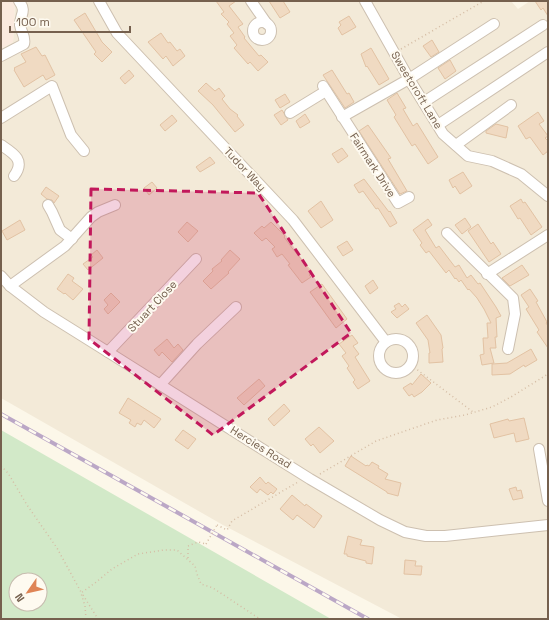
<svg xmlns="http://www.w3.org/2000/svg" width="549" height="620" font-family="'Space Grotesk',sans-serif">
<rect width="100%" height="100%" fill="#fcf7e9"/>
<polygon fill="#f3ead8" points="13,1 511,1 518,9 530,1 548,1 548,619 402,619 223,525 1,398 1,49 13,42 15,4"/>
<polygon fill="#fbeade" points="1,1 13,1 15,4 13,42 1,49"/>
<path fill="#d2e9c8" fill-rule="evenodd" d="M1,430L331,619H1ZM16,580H40V604H16Z"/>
<g fill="#f0dac2" stroke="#e2c2a3">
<polygon points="216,1 236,1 229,6 243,24 238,27 245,37 244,38 259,56 261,55 268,62 258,71 250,62 248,64 234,48 237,45 230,36 234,33 227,24 229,22 221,14 224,12"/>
<polygon points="269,1 283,1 290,12 280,18"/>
<polygon points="535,1 548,1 548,16 543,8 541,10"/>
<polygon points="85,13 102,42 112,52 102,62 94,54 96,52 74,20"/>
<polygon points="349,16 356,27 342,35 338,28 341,25 339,22"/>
<polygon points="161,33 168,43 170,42 177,51 180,49 185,56 173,66 166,56 163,59 148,42"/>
<polygon points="432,40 439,52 431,57 423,46"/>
<polygon points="36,47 42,56 45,55 55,75 46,80 43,75 24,87 14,70 15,69 14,68 26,62 21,54"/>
<polygon points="371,48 389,79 379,85 367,66 366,67 361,54"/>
<polygon points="450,60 456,71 445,79 438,68"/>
<polygon points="129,70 134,76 125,84 120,78"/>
<polygon points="332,70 347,94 349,93 354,102 345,108 323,75"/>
<polygon points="206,83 215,91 219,88 225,96 222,99 230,109 238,115 237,116 244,125 235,132 213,105 198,91"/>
<polygon points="397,93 406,108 403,109 413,126 417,123 438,157 428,164 415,144 412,146 394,117 396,115 387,100"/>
<polygon points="285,94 290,102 280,108 275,100"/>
<polygon points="282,110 288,120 281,125 274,115"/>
<polygon points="538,112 544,121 539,124 548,136 545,138 548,141 548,151 543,155 530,137 526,139 518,126"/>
<polygon points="305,114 310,122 300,128 296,121"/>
<polygon points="172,115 177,121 165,131 160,125"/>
<polygon points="496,124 508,127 506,138 486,133 486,131"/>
<polygon points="368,125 391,158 388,159 407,191 400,194 359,131"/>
<polygon points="342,148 348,156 338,163 332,154"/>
<polygon points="210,157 215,163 200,172 196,167"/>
<polygon points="463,172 472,186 460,194 455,186 453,188 449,180"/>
<polygon points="364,179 389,212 390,211 397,223 390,227 378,208 376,209 363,191 359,193 354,185"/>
<polygon points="152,182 157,188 149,195 144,188"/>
<polygon points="46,187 59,196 54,203 52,200 47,199 41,194"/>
<polygon points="521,199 523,203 525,202 542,227 531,235 520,218 518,219 510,206"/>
<polygon points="321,201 333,220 321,228 308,211"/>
<polygon points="465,218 471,227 462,234 455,225"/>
<polygon points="428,219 432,225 425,230 436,248 439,246 455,267 459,265 467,278 471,275 478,284 480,283 496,307 501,316 496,318 497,337 495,337 496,348 490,348 494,363 482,365 480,355 484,354 483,338 488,338 487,323 491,323 484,309 477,298 469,289 468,290 461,280 459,282 456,278 455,279 449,270 446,273 429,251 426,253 420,245 422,243 413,230"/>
<polygon points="20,220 25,230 7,240 2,231"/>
<polygon points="187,222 198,231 188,242 178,232"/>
<polygon points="271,222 285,236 284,237 292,248 312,272 309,275 311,277 302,283 288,265 290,264 282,254 277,257 272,249 275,247 266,238 262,241 254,233 262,226 264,228"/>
<polygon points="478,224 491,244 493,242 501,254 489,262 468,231"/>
<polygon points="347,241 353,250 343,256 337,247"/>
<polygon points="97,250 103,258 88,270 83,264 93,257 91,255"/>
<polygon points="230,250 240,259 228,272 229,273 211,289 203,281 213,271 212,269 222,261 221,260"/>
<polygon points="522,265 529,275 510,286 502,278"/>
<polygon points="68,274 74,278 72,281 83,289 73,300 65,293 64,294 57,289"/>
<polygon points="373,280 378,288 370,294 365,286"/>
<polygon points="322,284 347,319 336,328 310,292"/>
<polygon points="530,289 538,301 536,302 547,322 546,323 548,326 548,348 537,332 539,330 526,309 529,307 521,295"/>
<polygon points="111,293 120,302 108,314 104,309 108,305 104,300"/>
<polygon points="399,303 402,307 405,304 409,309 397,318 391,312 396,309 394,306"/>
<polygon points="427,315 441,335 443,348 442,349 443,362 429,363 429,353 430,353 428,340 416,323"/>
<polygon points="352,335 358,343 353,346 359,354 355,357 370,381 358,389 353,382 355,380 347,368 349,366 342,356 346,353 339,344"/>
<polygon points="167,339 174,348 178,344 183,350 172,362 162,352 159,356 154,350"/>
<polygon points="531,349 537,360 525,367 524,365 510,374 492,375 492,364 507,363"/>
<polygon points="421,374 431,383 422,392 414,397 412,394 409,396 403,388 411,383 412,385"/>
<polygon points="259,379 265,386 244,405 237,398"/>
<polygon points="128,398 161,419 154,428 144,420 141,425 137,423 135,427 129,423 131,420 119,413"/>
<polygon points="284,404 290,411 274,426 268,419"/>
<polygon points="524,418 529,439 516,442 514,433 494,438 490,424 508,419 509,421"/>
<polygon points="319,427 334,441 320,453 313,444 311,446 305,439"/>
<polygon points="183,430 196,439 188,449 175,440"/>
<polygon points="351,456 366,466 367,465 369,466 372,462 379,466 378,468 388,474 385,479 401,483 398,496 387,493 387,492 345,466"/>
<polygon points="260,477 266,484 268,482 277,489 273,494 271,492 268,495 260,489 257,493 250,487"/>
<polygon points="516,487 517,491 521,490 523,498 513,500 509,489"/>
<polygon points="292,495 305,506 306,504 322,516 314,528 297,515 293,520 280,509"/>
<polygon points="348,536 362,540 360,545 374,547 372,564 366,563 366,561 347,556 347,554 344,554"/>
<polygon points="405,560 416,561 415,566 422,566 421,575 404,574"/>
</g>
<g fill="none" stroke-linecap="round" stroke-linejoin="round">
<g stroke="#cdc0b0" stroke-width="12">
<g id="minor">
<polyline points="99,1 117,33 293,220 386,342"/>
<polyline points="251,1 267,24"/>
<polyline points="365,1 409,79 443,134 468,156 492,161 521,174 548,196"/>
<circle cx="262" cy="31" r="9"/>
<path d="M1,56L24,44C26,37 21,32 20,25C20,14 27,12 19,1"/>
<polyline points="323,86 398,203 409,197"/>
<polyline points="424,102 543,25"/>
<polyline points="290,113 326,91"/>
<polyline points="342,117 409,79 494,24"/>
<polyline points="1,118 52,86 71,135 84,151"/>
<polyline points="438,125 548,52"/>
<path d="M1,145C13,153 26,160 14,176"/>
<polyline points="456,145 511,105"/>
<polyline points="48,205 52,212 60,230 72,239"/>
<polyline points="447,233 513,298 515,314 508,349"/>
<polyline points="487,274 548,235"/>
<polyline points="1,276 10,286 44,312 108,352 310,479 380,520 405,532 426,536 445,536 548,525"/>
<polyline points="10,286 65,246 91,217 98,212 115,205"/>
<circle cx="396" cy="356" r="17"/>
<polyline points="108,352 196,259"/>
<polyline points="160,385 197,344 236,307"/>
<polyline points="539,449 548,501"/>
</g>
</g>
<g stroke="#d5bda5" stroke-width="1.5" stroke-dasharray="1 3" stroke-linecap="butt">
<polyline points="401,49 484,1"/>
<polyline points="411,365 473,412"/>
<polyline points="1,466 8,473 27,505 57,548 81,592"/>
<polyline points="320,474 376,441 437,420 465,415 492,407 511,397 548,374"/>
<polyline points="217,525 227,530 232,521 298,482"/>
<polyline points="188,558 188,546 198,542 206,544"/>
<polyline points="83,595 98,619"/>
<polyline points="86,619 85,606 81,593 95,583 112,569 138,554 164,550 177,550 195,566 197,574 201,584 213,588 260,619"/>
</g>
<use href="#minor" stroke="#fff" stroke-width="10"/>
<g stroke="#bba7c6" stroke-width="4">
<polyline id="rail" points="1,414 368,619"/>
</g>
<use href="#rail" stroke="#fefaf0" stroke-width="2.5" stroke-dasharray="8" stroke-linecap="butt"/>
<polyline stroke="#d5bda5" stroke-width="1.5" stroke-dasharray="1 3" stroke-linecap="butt" points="206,544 217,525"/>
</g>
<path fill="#c2185b" fill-opacity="0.2" stroke="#c2185b" stroke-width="3" stroke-dasharray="8 5" stroke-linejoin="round" d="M91,189L258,193L351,333L213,435L89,339Z"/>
<g text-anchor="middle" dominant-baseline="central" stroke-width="4" stroke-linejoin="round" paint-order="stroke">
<g font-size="11" fill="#75604e" stroke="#fefaf0">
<text transform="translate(417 90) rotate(59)">Sweetcroft Lane</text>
<text transform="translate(373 165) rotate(57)">Fairmark Drive</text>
<text transform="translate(245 169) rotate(47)">Tudor Way</text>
<text transform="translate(152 306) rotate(-47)">Stuart Close</text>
<text transform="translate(261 447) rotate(32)">Hercies Road</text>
</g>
</g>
<rect width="549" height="620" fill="none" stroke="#75604e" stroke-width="4"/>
<g transform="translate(28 592) rotate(236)"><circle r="19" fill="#fefaf0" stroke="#c7bcaf"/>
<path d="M0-3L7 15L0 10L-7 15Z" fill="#df8455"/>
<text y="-6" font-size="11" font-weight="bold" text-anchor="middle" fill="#75604e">N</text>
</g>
<path d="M10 26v6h120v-6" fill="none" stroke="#75604e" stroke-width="2"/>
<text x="16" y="26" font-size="12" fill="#75604e" stroke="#fefaf0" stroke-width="3" paint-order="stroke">100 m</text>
</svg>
